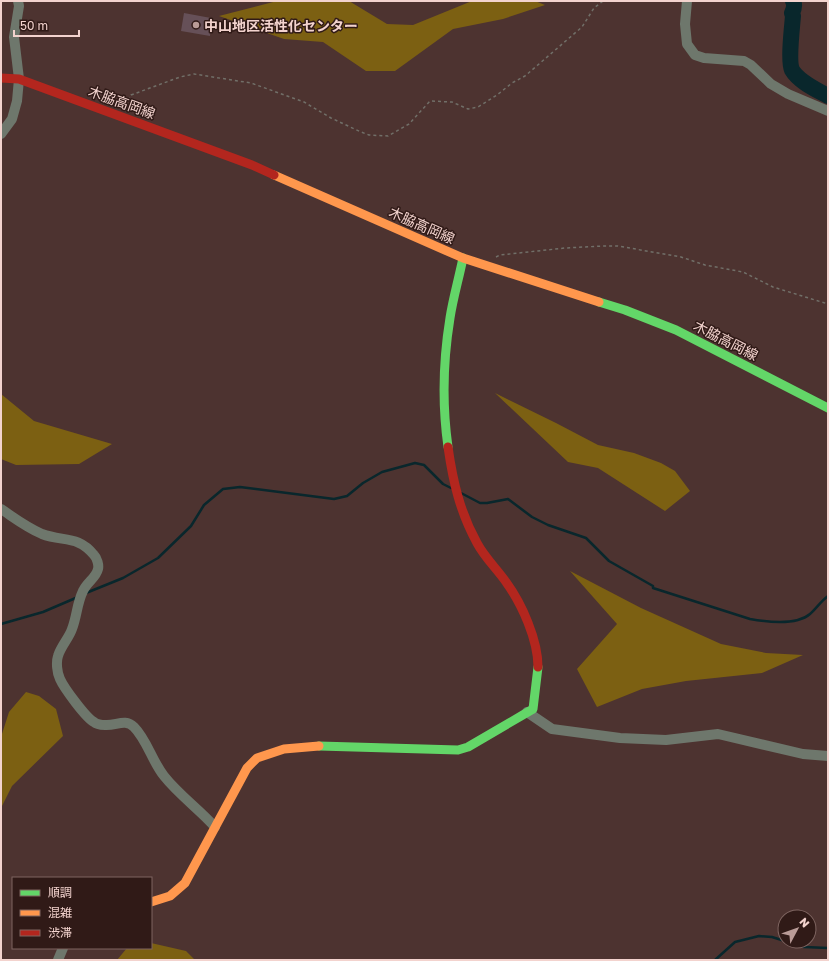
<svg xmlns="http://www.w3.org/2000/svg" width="829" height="961" font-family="'Golos Text','Noto Sans JP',sans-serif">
<rect width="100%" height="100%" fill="#4d3330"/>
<g fill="#7c6012">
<polygon points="277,1 349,1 387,24 413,25 472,1 535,1 545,5 503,19 453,29 395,71 366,71 323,42 284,39 219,16"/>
<polygon points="495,393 556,423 598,445 634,453 661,463 675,471 690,491 665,511 598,468 568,462"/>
<polygon points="1,394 34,421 112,444 79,464 16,465 1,459"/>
<polygon points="570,571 641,608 721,644 766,653 803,655 762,673 686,681 642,689 597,707 577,669 617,624"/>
<polygon points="26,692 39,696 56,709 63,736 12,786 1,808 1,737 9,712"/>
<polygon points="151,943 186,951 195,960 117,960 127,948 151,948"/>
</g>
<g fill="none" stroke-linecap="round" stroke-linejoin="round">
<g stroke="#09272c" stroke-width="2.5">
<path d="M461,493L480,503H487L508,499L532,517L548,525L586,538L609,561L653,586V588L750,619C767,622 796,626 810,614C816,609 821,601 828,596"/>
<polyline points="86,593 123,578 158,558 191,526 204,505 223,489 240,487 334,499 347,496 363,483 382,472 415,463 424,465 443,484 451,488"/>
<polyline points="1,624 43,612 78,597"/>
<polyline points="715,960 735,942 759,936 772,937 804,947 828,948"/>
</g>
<path stroke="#09272c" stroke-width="16" d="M793,1C795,5 794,9 792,13L793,16C792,28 788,61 792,70C799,82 817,90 828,96"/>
</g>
<polygon fill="#665058" points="184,13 211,18 210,36 181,31"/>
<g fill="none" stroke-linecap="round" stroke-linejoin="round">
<g stroke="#716f68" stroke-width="1.5" stroke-dasharray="3 3" stroke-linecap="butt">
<polyline points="126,106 131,95 180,77 194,74 251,83 304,102 331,118 361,132 369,135 388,136 409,124 430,101 452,102 468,109 478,107 497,95 512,83 525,76 582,27 594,8 603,1"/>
<polyline points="496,257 500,255 565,248 603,246 618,246 681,257 705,265 743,272 773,287 828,304"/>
</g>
<g stroke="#6e776c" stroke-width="10">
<polyline points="687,1 685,24 687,44 695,55 704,58 744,61 751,65 771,84 788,94 828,111"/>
<polyline points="1,134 12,119 17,101 19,79 14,37 19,6 18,1"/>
<path d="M1,509C16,519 26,527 42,534C63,542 78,535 94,555C97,558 99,565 98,569C96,578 87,582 83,591C77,603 77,616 72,629C69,638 61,646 58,656C56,662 57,673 60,679C64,688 86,718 94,722C96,724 102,725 105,725C116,726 125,718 134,727C147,740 152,761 164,776C179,795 199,809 215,827"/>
<polyline points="527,712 552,729 620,738 666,740 718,734 803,754 828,756"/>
<polyline points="58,960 63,948"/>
</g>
<g stroke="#63d668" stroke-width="9">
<polyline points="599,302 625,310 676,330 828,408"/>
<path d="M448,447C442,404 443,361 450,318C453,298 459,278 463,258"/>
<polyline points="319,746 458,750 468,747 533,709 538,667"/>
</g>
<g stroke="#ff974d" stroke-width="9">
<polyline points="274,175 463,258 599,302"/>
<polyline points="151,902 170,896 185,883 247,768 257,758 284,749 319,746"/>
</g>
<g stroke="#b3261e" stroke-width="9">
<polyline points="1,78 19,79 252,165 274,175"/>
<path d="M448,447C453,482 460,512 477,543C485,558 497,569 506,582C522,604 538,640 538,667"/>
</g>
</g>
<circle fill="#b99b97" stroke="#301a17" stroke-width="1.5" cx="196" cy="25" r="4"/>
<g text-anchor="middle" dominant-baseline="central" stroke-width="3" stroke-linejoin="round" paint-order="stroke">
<g font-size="14" font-weight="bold" fill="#f3d3ce" stroke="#301a17" text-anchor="start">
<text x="204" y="25">中山地区活性化センター</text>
</g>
<g font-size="14" fill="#f3d3ce" stroke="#301a17">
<text transform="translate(122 102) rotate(20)">木脇高岡線</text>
<text transform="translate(422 225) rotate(24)">木脇高岡線</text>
<text transform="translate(726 340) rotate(27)">木脇高岡線</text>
</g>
</g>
<rect width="829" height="961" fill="none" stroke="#f3d3ce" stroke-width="4"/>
<rect x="12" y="877" width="140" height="72" fill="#301a17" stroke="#7e6460"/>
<rect x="20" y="890" width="20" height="6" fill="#63d668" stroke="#7e6460"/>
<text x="48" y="897" font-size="12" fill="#f3d3ce">順調</text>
<rect x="20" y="910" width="20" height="6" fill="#ff974d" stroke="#7e6460"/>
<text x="48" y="917" font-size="12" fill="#f3d3ce">混雑</text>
<rect x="20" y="930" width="20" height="6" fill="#b3261e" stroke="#7e6460"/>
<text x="48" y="937" font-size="12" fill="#f3d3ce">渋滞</text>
<g transform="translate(797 929) rotate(49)"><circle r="19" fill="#301a17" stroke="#7e6460"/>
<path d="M0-3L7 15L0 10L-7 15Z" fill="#b99b97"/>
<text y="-6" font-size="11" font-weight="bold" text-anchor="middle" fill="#f3d3ce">N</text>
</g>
<path d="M14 30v6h65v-6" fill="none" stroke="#f3d3ce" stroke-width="2"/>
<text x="20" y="30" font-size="12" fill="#f3d3ce" stroke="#301a17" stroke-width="3" paint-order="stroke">50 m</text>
</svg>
